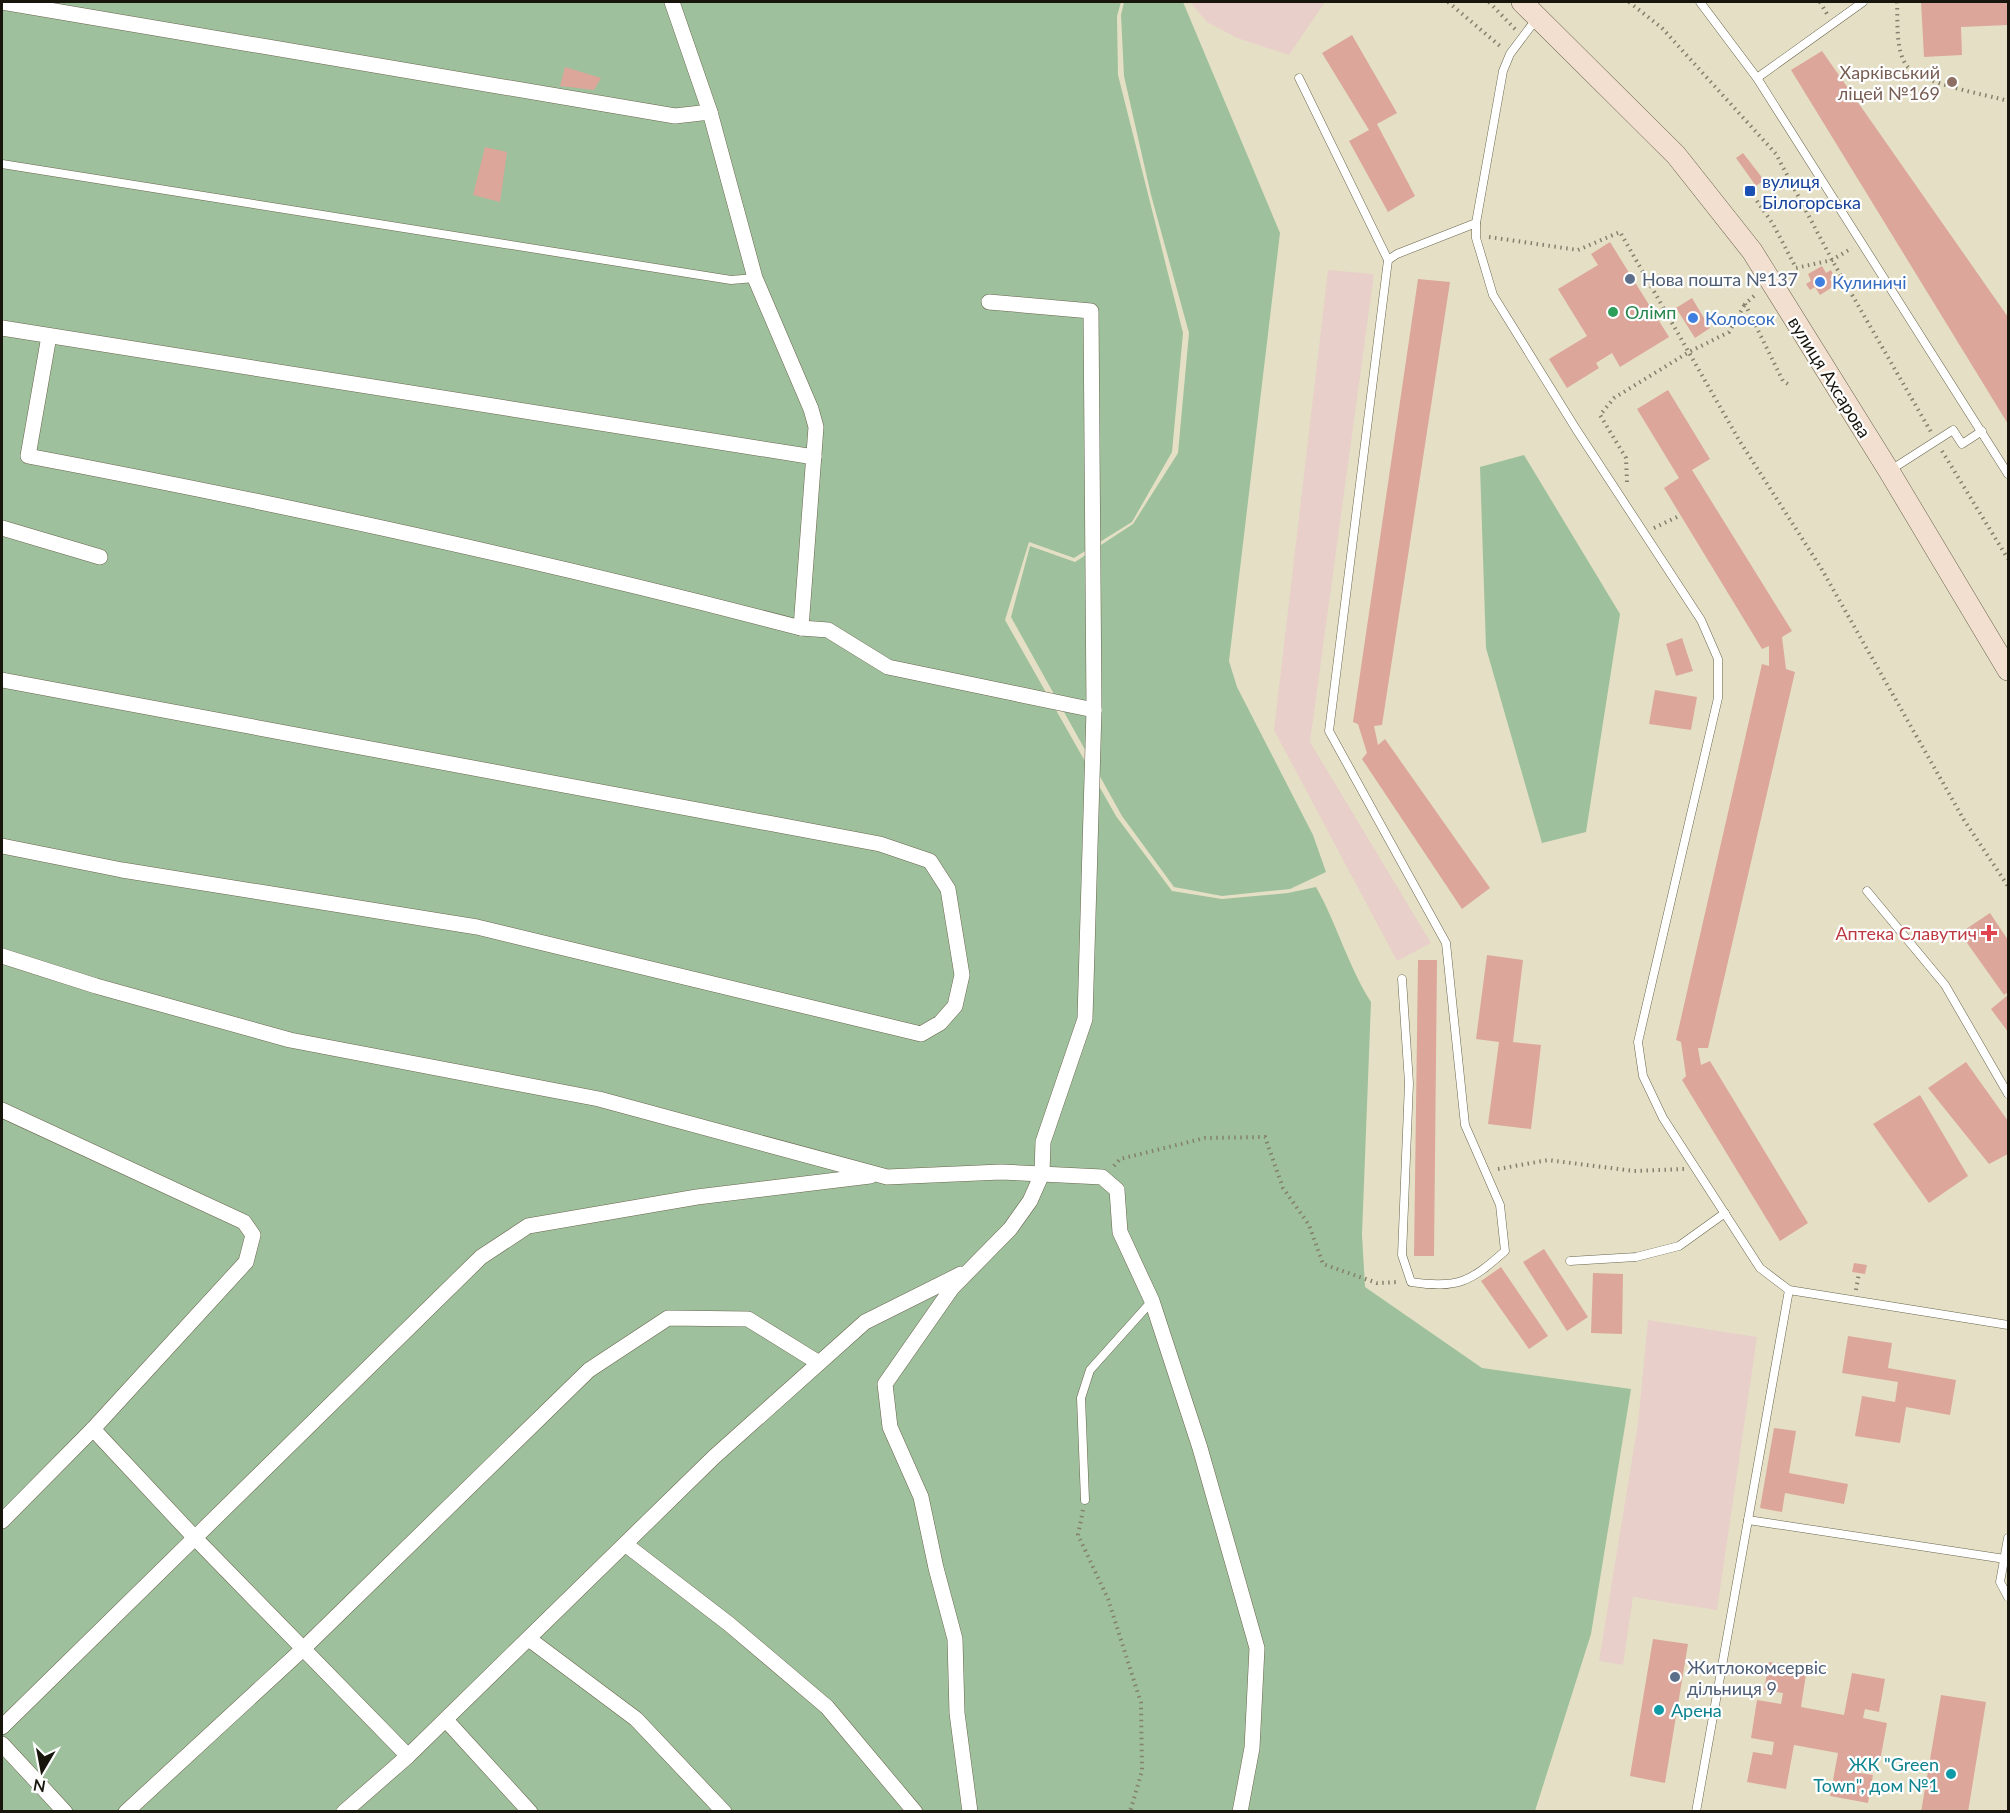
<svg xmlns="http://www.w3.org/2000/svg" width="2010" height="1813" font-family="Lato,sans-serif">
<rect width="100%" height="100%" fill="#e5e0c5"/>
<g fill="#e8cfc9">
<polygon points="1190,2 1325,2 1289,55 1237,38 1207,22"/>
<polygon points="1328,270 1374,274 1310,742 1431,943 1397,961 1274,730"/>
<polygon points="1648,1320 1757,1337 1717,1610 1633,1597 1623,1665 1599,1661 1638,1423"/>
</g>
<g fill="#9ec09c">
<path d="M2,2H1121L1117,16L1118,75L1183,333L1172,452L1132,522L1074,558L1029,542L1005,620L1116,816L1172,891L1222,899L1288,893L1316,887C1337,924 1348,966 1371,1002L1362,1235L1365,1287L1482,1368L1631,1389L1591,1634L1535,1811L2,1812Z"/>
<polygon points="1124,2 1183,2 1280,233 1229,661 1237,687 1313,835 1326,872 1290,889 1222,896 1174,887 1122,816 1011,617 1030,546 1075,562 1133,524 1178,453 1189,333 1151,195 1124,76 1121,15"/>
<polygon points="1524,455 1620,614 1586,832 1542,843 1486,648 1480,467"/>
</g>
<g fill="#dca69b">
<polygon points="1921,2 2008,2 2008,25 1961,27 1962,55 1924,57"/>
<polygon points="1352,35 1397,113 1377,124 1415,196 1388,212 1349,141 1369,130 1322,53"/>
<polygon points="1822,51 2008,317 2008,424 1791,70"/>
<polygon points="565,67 601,78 594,90 560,86"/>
<polygon points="485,147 507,152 500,202 473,195"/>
<polygon points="1743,153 1764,180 1756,186 1736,158"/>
<polygon points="1610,242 1669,337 1620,367 1612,353 1596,363 1599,368 1567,388 1549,359 1587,336 1558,289 1598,265 1591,254"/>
<polygon points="1822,266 1826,273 1831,270 1834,277 1830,279 1834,286 1820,295 1815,287 1810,290 1806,284 1811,281 1808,274"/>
<polygon points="1418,279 1450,282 1382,725 1374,726 1378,745 1385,739 1490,888 1462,909 1362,759 1367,753 1358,724 1353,722"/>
<polygon points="1692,298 1710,328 1695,338 1676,308"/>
<polygon points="1668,390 1710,459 1692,470 1792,631 1782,637 1786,669 1795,672 1708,1048 1698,1048 1701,1065 1710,1061 1808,1223 1780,1241 1682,1080 1686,1076 1681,1042 1676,1040 1762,664 1769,666 1769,646 1762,649 1664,488 1679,478 1637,409"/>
<polygon points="1682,638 1693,671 1676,676 1666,644"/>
<polygon points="1655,690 1697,697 1691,730 1649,724"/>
<polygon points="1990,913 2008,940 2008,992 2004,995 1960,933"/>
<polygon points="1487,955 1523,960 1513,1042 1541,1045 1531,1129 1488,1124 1499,1042 1476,1039"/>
<polygon points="1418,960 1437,960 1434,1256 1414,1256"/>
<polygon points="2008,995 2008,1032 1991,1009"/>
<polygon points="1966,1062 2008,1121 2008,1154 1989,1164 1928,1088"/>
<polygon points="1920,1095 1968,1176 1929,1203 1873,1124"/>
<polygon points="1544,1249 1588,1317 1567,1331 1523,1262"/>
<polygon points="1854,1263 1867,1265 1865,1274 1852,1272"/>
<polygon points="1501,1267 1548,1336 1529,1349 1481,1281"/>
<polygon points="1593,1273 1623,1274 1622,1334 1591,1333"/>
<polygon points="1848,1336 1892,1343 1888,1368 1956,1380 1950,1415 1906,1407 1900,1443 1855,1436 1862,1396 1895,1402 1898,1382 1842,1373"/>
<polygon points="1774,1428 1796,1431 1789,1473 1848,1484 1844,1504 1785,1493 1782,1512 1760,1508"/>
<polygon points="1653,1639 1688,1644 1665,1783 1630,1776"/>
<polygon points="1769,1662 1807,1668 1801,1707 1844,1715 1852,1673 1885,1679 1879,1712 1865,1709 1863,1718 1887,1723 1880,1761 1857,1757 1854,1772 1873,1775 1868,1803 1830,1796 1838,1753 1794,1745 1786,1789 1747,1782 1753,1752 1772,1755 1774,1742 1751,1738 1757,1700 1781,1704 1783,1693 1764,1690"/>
<polygon points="1941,1695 1986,1702 1968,1812 1921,1812"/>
</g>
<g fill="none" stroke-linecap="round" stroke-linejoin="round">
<g stroke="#69654d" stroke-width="9">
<g id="service">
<polyline points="1700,2 1757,78 2008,474"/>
<polyline points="1537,18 1510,54 1503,71 1476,223 1476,238 1493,295 1576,429 1701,620 1718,659 1718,698 1638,1042 1643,1076 1663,1118 1760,1268 1789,1290 2008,1325"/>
<polyline points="1299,78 1388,260 1397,254 1476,223"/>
<polyline points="1757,78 1863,2"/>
<polyline points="2,164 731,280 755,278"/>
<path d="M1388,260L1329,731L1446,943L1465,1125L1500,1205L1505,1251C1470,1282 1458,1289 1411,1282L1402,1255L1409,1083L1402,979"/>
<polyline points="1889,471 1953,430 1962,444 1982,431"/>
<polyline points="1867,891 1945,985 2008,1094"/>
<polyline points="1570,1261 1636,1257 1679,1246 1725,1213"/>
<polyline points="1085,1500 1081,1398 1090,1370 1151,1302"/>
<polyline points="1748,1520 2005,1559"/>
<polyline points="2008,1538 2000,1582 2008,1597"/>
<polyline points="1696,1812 1789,1290"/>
</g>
</g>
<g stroke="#69654d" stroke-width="16">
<g id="minor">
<polyline points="2,2 675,116 710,112"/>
<polyline points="672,2 710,112 755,278 811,409 816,427 801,628"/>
<polyline points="2,328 814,457"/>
<path d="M49,336L28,456C287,505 545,561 801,628L828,630L888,667L1094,710"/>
<polyline points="2,528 100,557"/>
<polyline points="2,680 880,844 930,861 948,889 962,975 955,1006 940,1023 921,1034 477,927 122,870 2,846"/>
<polyline points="2,956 96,986 290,1040 599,1099 887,1177 1001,1172 1102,1177 1117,1190 1120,1232 1152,1301 1200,1448 1257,1648 1252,1748 1240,1812"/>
<polyline points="2,1110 244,1222 253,1235 246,1262 93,1429 2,1521"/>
<polyline points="93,1429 195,1538 408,1756"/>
<polyline points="625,1544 729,1624 827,1707 915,1812"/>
<polyline points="529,1639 636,1719 724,1812"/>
<polyline points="446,1720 530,1812"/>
<polyline points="2,1727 481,1257 528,1226 697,1197 870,1176"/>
<polyline points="2,1744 65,1812"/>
<polyline points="126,1812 304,1648 589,1370 668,1318 748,1319 819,1363"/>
<polyline points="344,1812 408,1756 714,1457 865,1322 961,1274"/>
<polyline points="970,1812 957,1713 955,1639 936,1568 921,1497 890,1427 885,1384 952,1288 1010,1229 1030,1201 1042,1174 1043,1142 1085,1019 1094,710 1091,311 989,302"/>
</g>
</g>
<g stroke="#69654d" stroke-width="22">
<polyline id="secondary" points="1522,2 1676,155 1752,251 1889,471 2008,670"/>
</g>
<g stroke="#84806e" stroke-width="4" stroke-dasharray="1.5 4.5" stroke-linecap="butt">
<polyline points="1448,2 1500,46"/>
<polyline points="1489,2 1515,29"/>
<polyline points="1629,2 1662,28 1776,154 1832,260 1931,432"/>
<polyline points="1820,2 1827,14"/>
<path d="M1897,2C1898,19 1895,51 1907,66C1922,84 1984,94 2008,101"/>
<polyline points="1750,191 1773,224 1796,268 1832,260 1852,248"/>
<polyline points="1489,237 1578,250 1620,232 1739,440 1821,568 1964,820 2008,886"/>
<polyline points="1754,296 1745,304 1783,381 1788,384"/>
<polyline points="1942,451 2008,559"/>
<polyline points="1627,482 1626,458 1600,415 1614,398 1689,352 1729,332 1745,304"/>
<polyline points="1654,528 1681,515"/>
<polyline points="1114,1166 1120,1159 1205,1138 1265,1137 1283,1188 1309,1225 1323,1264 1377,1283 1398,1282"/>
<polyline points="1498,1169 1548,1160 1634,1171 1684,1169"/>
<polyline points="1856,1290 1859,1273"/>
<polyline points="1083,1510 1078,1535 1108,1599 1141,1703 1142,1771 1130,1812"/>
</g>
<use href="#service" stroke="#fff" stroke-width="8"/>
<use href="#minor" stroke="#fff" stroke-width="15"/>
<use href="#secondary" stroke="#f3dfcf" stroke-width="21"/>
</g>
<circle fill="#8d6e63" stroke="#fff" stroke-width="2" cx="1952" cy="82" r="6"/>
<rect fill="#1a4fb4" stroke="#fff" stroke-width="2" x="1744" y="185" width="12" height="12" rx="3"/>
<g fill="#5c6f8a" stroke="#fff" stroke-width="2">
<circle cx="1630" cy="279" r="6"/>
<circle cx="1675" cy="1677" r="6"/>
</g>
<g fill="#3f7fe0" stroke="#fff" stroke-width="2">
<circle cx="1820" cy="282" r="6"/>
<circle cx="1693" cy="318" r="6"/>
</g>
<circle fill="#2e9e5b" stroke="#fff" stroke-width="2" cx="1613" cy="312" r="6"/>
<path fill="#e0444e" stroke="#fff" stroke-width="2" d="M1986 924h6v6h6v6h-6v6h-6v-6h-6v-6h6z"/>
<g fill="#0f9aa8" stroke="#fff" stroke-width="2">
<circle cx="1659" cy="1710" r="6"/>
<circle cx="1951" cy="1774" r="6"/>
</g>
<g text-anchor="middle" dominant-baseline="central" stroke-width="4.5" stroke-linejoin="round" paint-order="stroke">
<g font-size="18" fill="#785e54" stroke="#fff" text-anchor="end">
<text x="1940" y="72">Харківський<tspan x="1940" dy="21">ліцей №169</tspan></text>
</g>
<g font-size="18" fill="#164399" stroke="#fff" text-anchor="start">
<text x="1762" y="181">вулиця<tspan x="1762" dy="21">Білогорська</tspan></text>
</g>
<g font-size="18" fill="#4e5e75" stroke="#fff" text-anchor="start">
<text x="1642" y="279">Нова пошта №137</text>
<text x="1687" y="1667">Житлокомсервіс<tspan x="1687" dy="21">дільниця 9</tspan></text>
</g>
<g font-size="18" fill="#366cbe" stroke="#fff" text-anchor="start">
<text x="1832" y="282">Кулиничі</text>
<text x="1705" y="318">Колосок</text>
</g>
<g font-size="18" fill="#27864d" stroke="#fff" text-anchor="start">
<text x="1625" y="312">Олімп</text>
</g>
<g font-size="18" fill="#17150c" stroke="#fff">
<text transform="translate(1830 377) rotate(58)">вулиця Ахсарова</text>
</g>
<g font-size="18" fill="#be3a42" stroke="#fff" text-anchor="end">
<text x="1977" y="933">Аптека Славутич</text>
</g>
<g font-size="18" fill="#0d838f" stroke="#fff" text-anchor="start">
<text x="1671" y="1710">Арена</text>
<text x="1939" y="1764" text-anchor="end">ЖК "Green<tspan x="1939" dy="21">Town", дом №1</tspan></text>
</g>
</g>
<rect width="2010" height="1813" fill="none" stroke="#17150c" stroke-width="6"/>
<g transform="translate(42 1771) rotate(190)" stroke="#ffffff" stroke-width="4.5" paint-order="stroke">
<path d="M0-4.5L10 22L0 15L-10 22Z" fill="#17150c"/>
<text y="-9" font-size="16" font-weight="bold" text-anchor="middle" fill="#17150c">N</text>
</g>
</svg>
